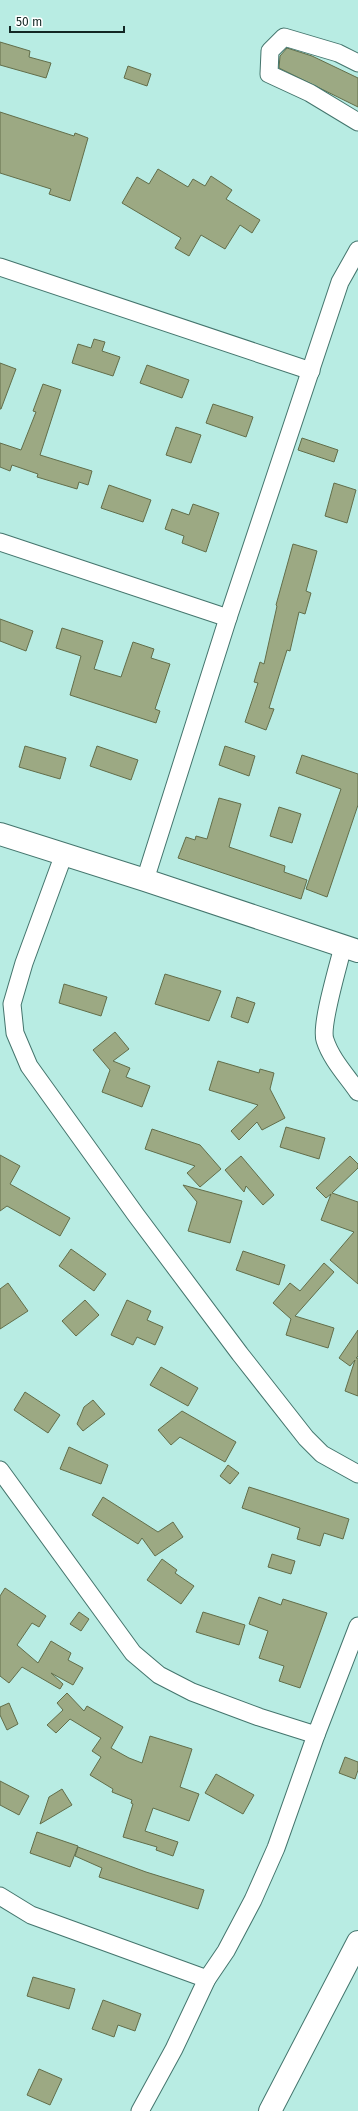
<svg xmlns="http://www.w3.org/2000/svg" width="358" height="2111" font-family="'Fira Sans',sans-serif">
<rect width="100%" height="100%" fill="#b8ece3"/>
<g fill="#9ca983" stroke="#626e4a">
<polygon points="0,42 30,51 29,57 51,63 46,78 0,65"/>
<polygon points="287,48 312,56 358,78 358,107 279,68 280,56"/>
<polygon points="128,66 151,74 147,86 124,78"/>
<polygon points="0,112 74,136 75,133 88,138 70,201 49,194 51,189 0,173"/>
<polygon points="158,169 188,187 193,179 205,186 211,176 232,190 226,199 260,220 252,233 240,225 225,249 201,235 189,256 175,248 181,238 122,203 137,177 149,184"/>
<polygon points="94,339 105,342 102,351 120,357 113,376 72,363 78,344 91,348"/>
<polygon points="0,363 16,369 1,409 0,409"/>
<polygon points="147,365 189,380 182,398 140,383"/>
<polygon points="43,384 61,390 40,455 92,471 88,485 79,482 77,489 37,477 38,474 12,465 10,471 0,467 0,443 21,450 36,412 33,411"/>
<polygon points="213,404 253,417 246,437 206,423"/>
<polygon points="176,427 201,435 191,463 166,455"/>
<polygon points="302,438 338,450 334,462 298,450"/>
<polygon points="334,483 356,490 347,523 325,516"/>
<polygon points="109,485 151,500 143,522 101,508"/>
<polygon points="193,504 219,513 206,552 182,543 184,536 165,529 172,509 189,515"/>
<polygon points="293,544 317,551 306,591 311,593 305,614 299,612 290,651 287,650 269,708 274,709 266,730 245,722 258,683 254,682 260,662 264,664 277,606 276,605"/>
<polygon points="0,619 33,631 26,651 0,641"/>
<polygon points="62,628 103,641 94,669 121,677 133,642 154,649 151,658 170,664 155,709 160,711 156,723 70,695 81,656 56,648"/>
<polygon points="25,746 66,758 60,779 19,767"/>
<polygon points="97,746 138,760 131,780 90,766"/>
<polygon points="225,746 255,756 249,776 219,765"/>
<polygon points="302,755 358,774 358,805 327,897 306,889 341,789 296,773"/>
<polygon points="219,798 241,804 229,847 285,866 284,872 307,880 301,899 178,858 186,837 195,840 196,836 207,839"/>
<polygon points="279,807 301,814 292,843 270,836"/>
<polygon points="165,974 221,991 209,1021 155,1004"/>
<polygon points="64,984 107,997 101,1016 59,1003"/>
<polygon points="237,997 255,1003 248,1023 231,1017"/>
<polygon points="115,1032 129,1049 113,1061 130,1068 126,1077 150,1086 142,1107 102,1092 110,1070 93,1050"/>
<polygon points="218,1061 259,1073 260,1069 274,1073 270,1089 285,1118 262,1130 257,1122 239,1140 231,1131 258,1105 209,1090"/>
<polygon points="286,1127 325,1138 319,1159 280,1147"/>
<polygon points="152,1129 200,1145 221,1169 200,1187 187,1173 195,1166 145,1149"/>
<polygon points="0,1155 20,1166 10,1184 70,1218 60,1236 7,1206 0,1211"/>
<polygon points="241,1156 274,1195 263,1205 246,1186 244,1192 225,1170"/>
<polygon points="350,1156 358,1164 358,1168 332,1193 358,1202 358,1284 330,1260 354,1232 321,1220 331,1194 326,1198 316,1188"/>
<polygon points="183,1185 242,1201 230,1243 188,1231 197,1202"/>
<polygon points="71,1249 106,1274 94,1291 59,1266"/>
<polygon points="243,1251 285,1265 279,1285 236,1270"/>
<polygon points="324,1263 334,1272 295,1316 334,1328 328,1348 286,1335 291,1319 273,1303 290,1283 300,1291"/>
<polygon points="8,1283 28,1311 0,1329 0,1289"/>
<polygon points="85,1300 99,1315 76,1336 62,1321"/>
<polygon points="127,1300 151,1311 147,1320 163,1327 155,1345 137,1337 133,1345 111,1335"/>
<polygon points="358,1330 358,1356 356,1358 358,1358 358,1396 345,1391 355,1360 350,1366 339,1358"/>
<polygon points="161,1367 198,1388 188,1406 150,1385"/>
<polygon points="25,1392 60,1415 48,1433 14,1410"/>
<polygon points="93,1400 105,1414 83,1431 77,1424 84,1407"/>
<polygon points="182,1411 236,1442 225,1462 180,1437 171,1445 158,1430"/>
<polygon points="69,1447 108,1465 101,1484 60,1469"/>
<polygon points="228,1465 239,1473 230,1484 220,1476"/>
<polygon points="249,1487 349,1519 343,1539 324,1533 320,1546 297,1539 300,1528 242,1508"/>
<polygon points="103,1497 158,1532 173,1522 183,1537 155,1556 142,1538 138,1544 92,1515"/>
<polygon points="272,1554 295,1561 291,1574 268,1567"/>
<polygon points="162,1559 177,1570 175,1573 194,1586 181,1604 147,1580"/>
<polygon points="5,1588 46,1616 39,1627 32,1623 17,1645 38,1663 51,1641 71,1653 68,1660 83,1668 73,1685 51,1673 63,1684 60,1689 22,1667 9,1683 0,1676 0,1596"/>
<polygon points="259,1597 281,1605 283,1599 327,1613 300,1688 279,1681 284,1666 259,1658 268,1631 249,1624"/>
<polygon points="79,1612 89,1619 81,1631 70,1624"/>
<polygon points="203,1612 245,1625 239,1645 196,1632"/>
<polygon points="67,1693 84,1711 87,1706 123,1727 111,1748 129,1758 142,1763 150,1736 192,1749 180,1787 199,1794 189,1821 153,1808 145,1831 178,1842 173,1856 156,1850 157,1847 123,1837 133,1804 131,1803 132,1800 112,1792 113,1789 90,1775 101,1757 92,1751 101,1738 70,1719 56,1733 47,1725 63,1710 57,1703"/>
<polygon points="9,1703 18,1724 7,1730 0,1715 0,1707"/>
<polygon points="345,1757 358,1762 358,1770 355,1779 339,1773"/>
<polygon points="216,1774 254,1795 243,1814 205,1793"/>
<polygon points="0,1781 29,1796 19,1815 0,1805"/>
<polygon points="62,1789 72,1805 40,1824 49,1797"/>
<polygon points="37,1832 78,1846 70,1867 30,1853"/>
<polygon points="78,1847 146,1872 204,1890 198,1909 99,1877 102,1868 75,1856"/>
<polygon points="33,1977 75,1989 69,2009 27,1996"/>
<polygon points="103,2000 141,2014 135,2031 118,2025 114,2037 92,2029"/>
<polygon points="39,2069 62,2079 50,2105 27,2095"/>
</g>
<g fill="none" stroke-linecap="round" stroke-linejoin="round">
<g stroke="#44756d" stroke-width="19">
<g id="street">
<polyline points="358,63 338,53 284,37 270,51 269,74 310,93 358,122"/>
<polyline points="0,267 311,371"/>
<polyline points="0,542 228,618"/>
<polyline points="64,854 24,963 12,1004 15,1033 29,1066 136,1215 240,1354 306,1438 322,1454 358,1474"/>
<polyline points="145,880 228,618 340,282 358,250"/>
<path d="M343,946C339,964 320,1025 325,1040C331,1059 347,1076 358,1092"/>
<polyline points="0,1470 133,1653 159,1675 192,1692 259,1717 316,1735"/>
<polyline points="0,1896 31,1915 207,1979"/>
<polyline points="140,2111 174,2049 207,1979 226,1951 253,1900 276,1848 316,1735 358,1626"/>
</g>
</g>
<g stroke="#44756d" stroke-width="24">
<g id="secondary">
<polyline points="0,834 145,880 358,951"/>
<polyline points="270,2111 358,1942"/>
</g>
</g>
<use href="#street" stroke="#fff" stroke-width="17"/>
<use href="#secondary" stroke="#fff" stroke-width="22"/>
</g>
<path d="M10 26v6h114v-6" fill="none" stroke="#132724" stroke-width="2"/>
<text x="16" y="26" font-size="12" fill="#132724" stroke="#ffffff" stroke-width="3" paint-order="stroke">50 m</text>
</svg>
